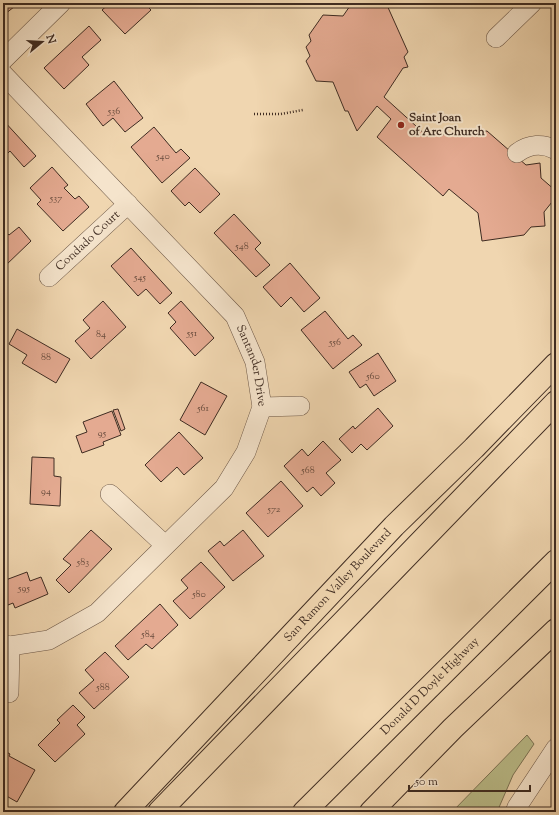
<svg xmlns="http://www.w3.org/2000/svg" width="559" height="815" font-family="'Sorts Mill Goudy',serif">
<rect width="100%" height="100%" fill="#f0d6b0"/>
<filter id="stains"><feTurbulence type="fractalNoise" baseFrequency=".005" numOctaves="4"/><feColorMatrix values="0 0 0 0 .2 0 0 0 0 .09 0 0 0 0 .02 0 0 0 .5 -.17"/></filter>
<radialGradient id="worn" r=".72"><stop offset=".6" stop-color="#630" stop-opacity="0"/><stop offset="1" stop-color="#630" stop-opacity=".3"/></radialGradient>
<polygon fill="#bbbd8a" stroke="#7d7456" points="527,735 534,744 513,775 497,812 452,812"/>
<g fill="#e4aa91" stroke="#3f2c22">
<polygon points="3,3 19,3 5,14 3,11"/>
<polygon points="110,3 144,3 151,10 125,34 102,10"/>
<polygon points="352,3 386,3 408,52 404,57 408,67 403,68 384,97 427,136 487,131 526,165 540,163 541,178 556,191 556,197 544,212 545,226 531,227 524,235 482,241 478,213 449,189 443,196 377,137 391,119 377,106 357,131 348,111 345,111 333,82 316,81 306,61 310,56 306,47 311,41 309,35 323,15 343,16"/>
<polygon points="89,26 101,40 82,57 89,65 64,89 44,68"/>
<polygon points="114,81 143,118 125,132 113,118 103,126 86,104"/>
<polygon points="3,120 36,156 24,167 10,151 3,158"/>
<polygon points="154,127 176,153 181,149 190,158 162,183 131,147"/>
<polygon points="52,167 68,185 64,188 75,199 79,196 89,207 63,231 37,204 41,200 30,188"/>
<polygon points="195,168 220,194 200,213 189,202 185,206 171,191"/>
<polygon points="234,214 261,243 255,249 270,265 256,277 214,233"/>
<polygon points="19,227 31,241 5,266 3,264 3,230 9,235"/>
<polygon points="131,248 172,293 160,304 146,289 138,296 111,266"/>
<polygon points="290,263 320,298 304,312 291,297 281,307 263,287"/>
<polygon points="103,301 126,327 91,359 75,341 90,328 83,320"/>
<polygon points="181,301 214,338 195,356 170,328 176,322 168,313"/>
<polygon points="325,311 348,339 353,335 362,345 333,369 301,330"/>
<polygon points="17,329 70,359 56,383 22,363 27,355 9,344"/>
<polygon points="378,353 396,381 374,396 366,384 360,388 349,372"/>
<polygon points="201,382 227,396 205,435 180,420"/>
<polygon points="378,408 393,426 367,450 361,444 352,453 339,439 353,426 355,429"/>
<polygon points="118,409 125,429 121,431 113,410"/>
<polygon points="112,411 121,435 103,442 104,445 82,453 76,436 87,432 83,422"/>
<polygon points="179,432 203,458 184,475 177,467 161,482 145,465"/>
<polygon points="323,441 341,460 326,473 335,483 321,496 313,487 307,492 284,466 302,449 308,456"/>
<polygon points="32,457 54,458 54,476 61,477 60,506 30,504"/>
<polygon points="281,481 303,506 268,537 246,513"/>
<polygon points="91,530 112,549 69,593 56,580 71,565 63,559"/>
<polygon points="243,530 264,556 233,581 208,551 220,541 224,546"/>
<polygon points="201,562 225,587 190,619 173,601 188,588 181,580"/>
<polygon points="27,572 30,581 41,577 48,594 15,608 13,603 3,607 3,581"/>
<polygon points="160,604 178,625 152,649 146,644 128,660 115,646"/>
<polygon points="105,652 129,677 94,709 79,693 94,680 85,670"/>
<polygon points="73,705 85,717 77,725 85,734 55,762 38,745 60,723 57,720"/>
<polygon points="3,750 10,754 9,756 35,770 17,802 3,794"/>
</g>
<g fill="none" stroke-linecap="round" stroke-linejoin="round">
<g stroke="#6b5646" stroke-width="20">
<g id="minor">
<polyline points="496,38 532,3"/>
<polyline points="3,60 61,3"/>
<path id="s1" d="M3,74L235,316L255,362L262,407L246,452L224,488L97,613L49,640L10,646L3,644"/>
<path d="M517,153C529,144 543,143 556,150"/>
<path id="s2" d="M49,277L128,204"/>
<polyline points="262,407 300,406"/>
<polyline points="110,494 165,545"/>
<polyline points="9,693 10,646"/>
<polyline points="515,812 517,807 556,748"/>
</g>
</g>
<g stroke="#3f2c22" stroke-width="24">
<g id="major">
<path id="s3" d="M125,812L394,526L474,448L556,364"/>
<polyline points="159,812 556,402"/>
</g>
</g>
<g stroke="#3f2c22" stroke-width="24">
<g id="highway">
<path id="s4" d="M304,812L556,561"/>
<polyline points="371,812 453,728 556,630"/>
</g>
</g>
<polyline stroke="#3f2c22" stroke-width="2.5" stroke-dasharray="1 2" stroke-linecap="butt" points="254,114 281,114 303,110"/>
<use href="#minor" stroke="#f5e4cc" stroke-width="19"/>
<use href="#major" stroke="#f0d6b0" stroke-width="22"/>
<use href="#highway" stroke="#f0d6b0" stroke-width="22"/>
</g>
<circle fill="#8f2418" stroke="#f5e4cc" stroke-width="1.5" cx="401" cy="125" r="4"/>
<g text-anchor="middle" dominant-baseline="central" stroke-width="4" stroke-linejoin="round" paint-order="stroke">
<g font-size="10" fill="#684c3e">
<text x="114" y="111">536</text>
<text x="163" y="156">540</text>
<text x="56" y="198">537</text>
<text x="242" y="246">548</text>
<text x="140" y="277">545</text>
<text x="192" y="333">551</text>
<text x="101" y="334">84</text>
<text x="335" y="342">556</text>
<text x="46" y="357">88</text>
<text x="373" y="376">560</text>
<text x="203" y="408">561</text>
<text x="102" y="433">95</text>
<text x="308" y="470">568</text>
<text x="46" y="491">94</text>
<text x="274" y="509">572</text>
<text x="83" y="562">583</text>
<text x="24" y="588">595</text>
<text x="199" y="594">580</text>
<text x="148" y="634">584</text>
<text x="103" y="687">588</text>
</g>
<g font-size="12" font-weight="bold" fill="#3f2c22" stroke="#f5e4cc" text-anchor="start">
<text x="409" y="118">Saint Joan<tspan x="409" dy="14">of Arc Church</tspan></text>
</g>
<g font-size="12" fill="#3f2c22" stroke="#f5e4cc">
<text stroke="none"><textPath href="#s2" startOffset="53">Condado Court</textPath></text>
<text stroke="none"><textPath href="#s1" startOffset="388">Santander Drive</textPath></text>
<text stroke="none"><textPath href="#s3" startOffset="311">San Ramon Valley Boulevard</textPath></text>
<text stroke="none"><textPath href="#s4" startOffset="178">Donald D Doyle Highway</textPath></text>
</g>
</g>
<rect width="559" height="815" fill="none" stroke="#f0d6b0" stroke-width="16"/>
<rect x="4" y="4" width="551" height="807" fill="none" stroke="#3f2c22" stroke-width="2"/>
<rect x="8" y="8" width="543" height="799" fill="none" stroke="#3f2c22"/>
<g transform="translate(42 42) rotate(72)" stroke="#f5e4cc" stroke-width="3" paint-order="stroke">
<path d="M0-3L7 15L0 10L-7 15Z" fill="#3f2c22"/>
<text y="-6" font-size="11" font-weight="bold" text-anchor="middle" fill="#3f2c22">N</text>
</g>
<path d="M409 785v6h121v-6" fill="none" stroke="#3f2c22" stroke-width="2"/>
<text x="415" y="785" font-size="12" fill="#3f2c22" stroke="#f5e4cc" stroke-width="3" paint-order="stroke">50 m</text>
<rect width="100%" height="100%" filter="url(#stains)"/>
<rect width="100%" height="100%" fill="url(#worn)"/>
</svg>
